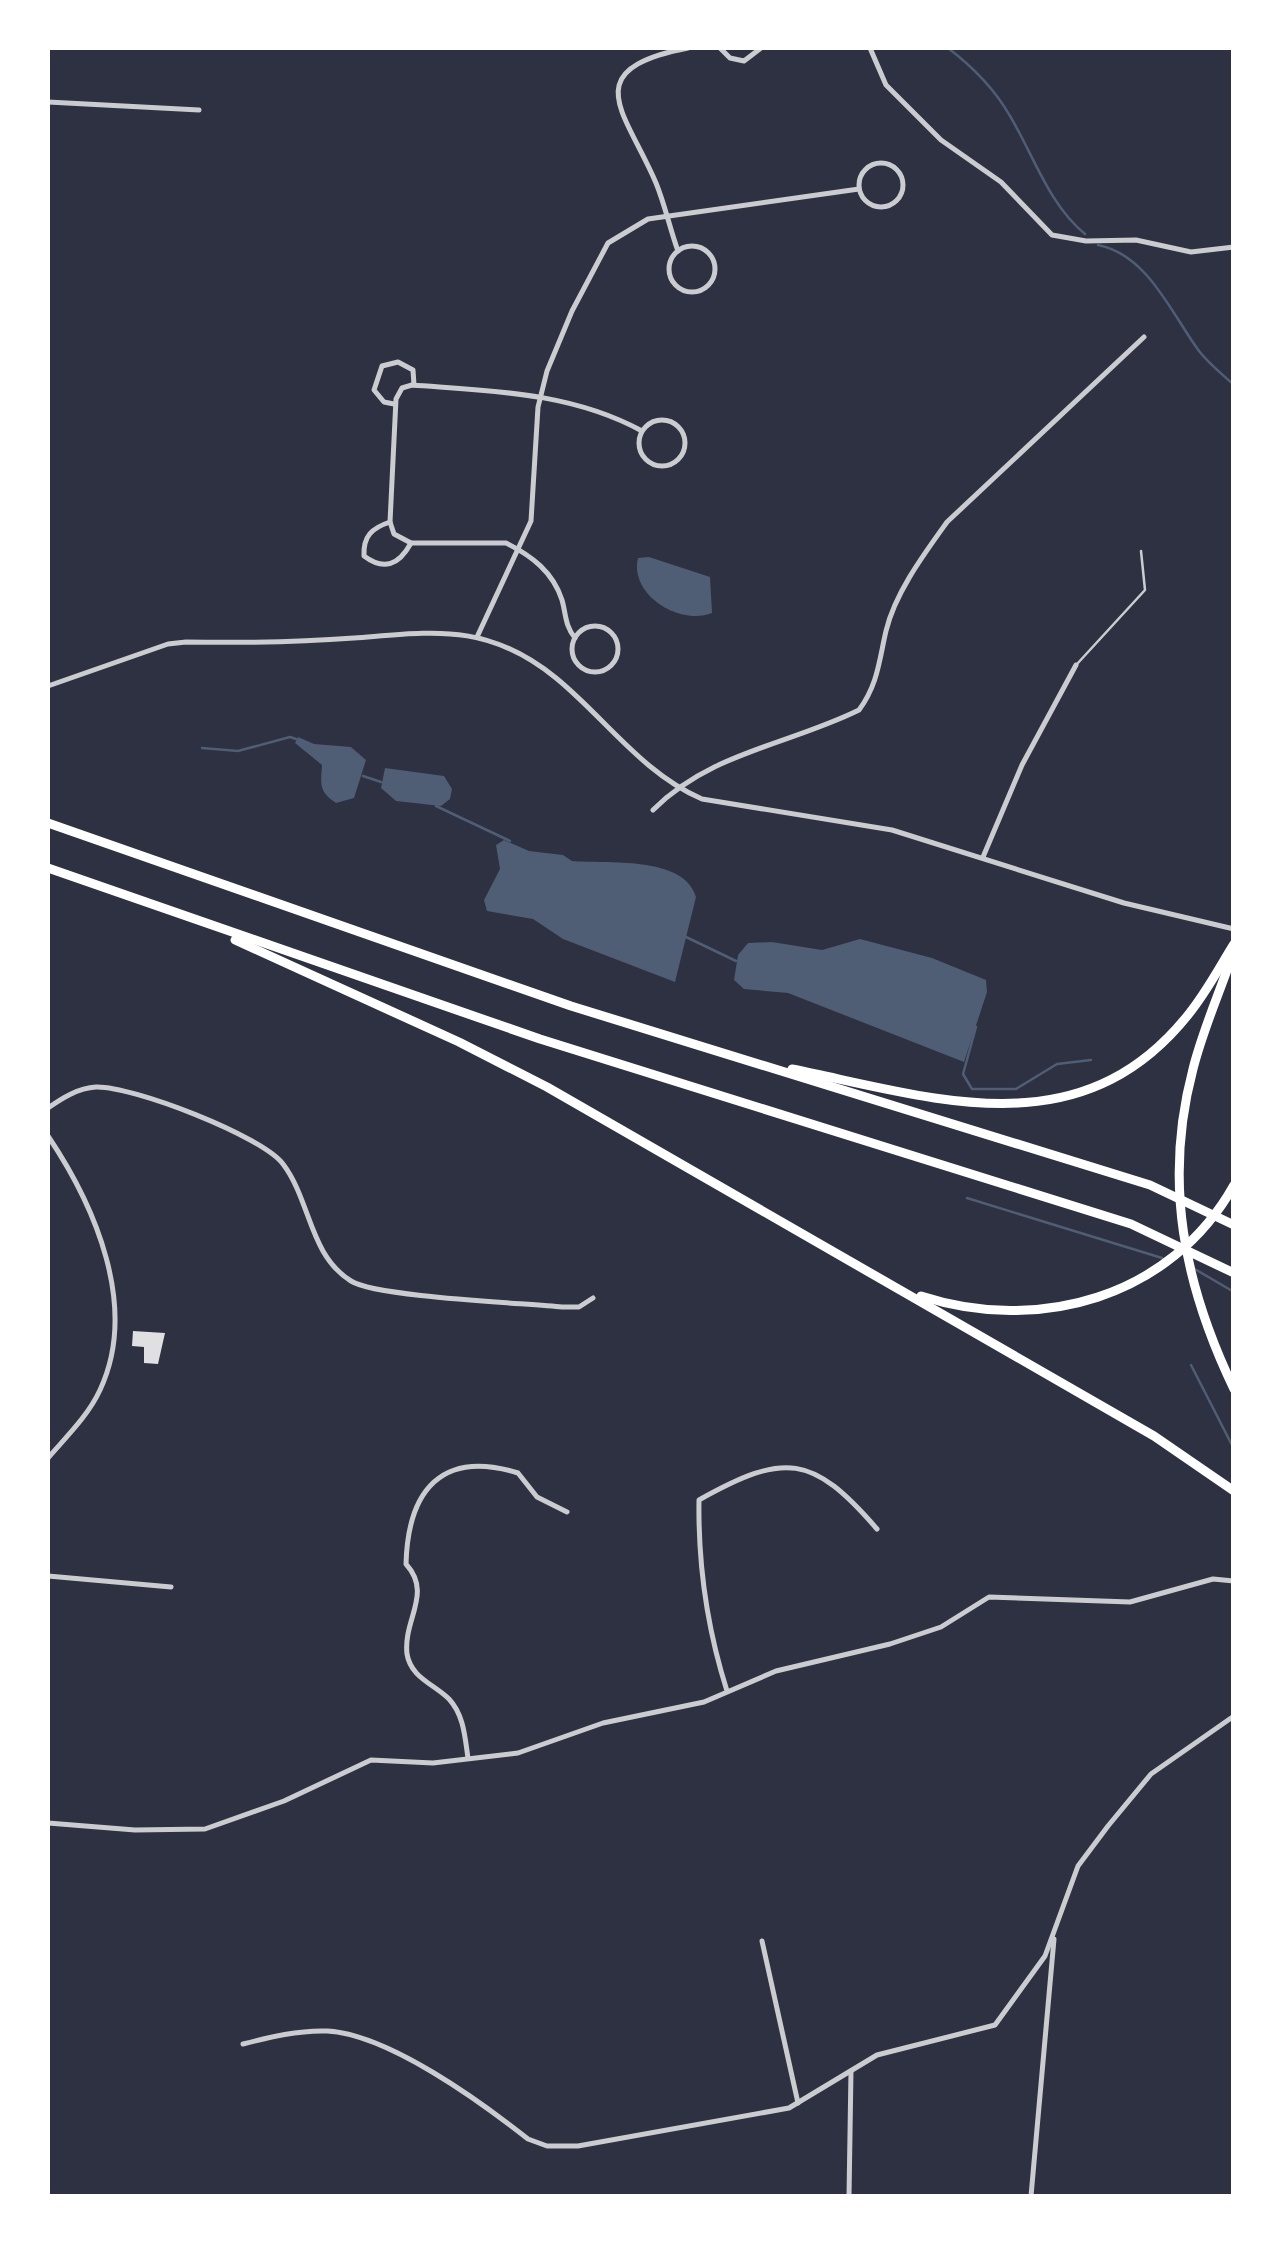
<svg xmlns="http://www.w3.org/2000/svg" width="1281" height="2244" font-family="Lato,sans-serif">
<rect width="100%" height="100%" fill="#2d3142"/>
<g fill="#4f5d75">
<path d="M649,557L710,577L712,613C680,626 629,595 638,558Z"/>
<path d="M298,737L314,744L351,747L366,760L354,798L336,803C318,792 321,783 322,765L295,743Z"/>
<polygon points="385,768 444,776 452,789 450,799 441,806 396,801 381,788"/>
<path d="M504,840L529,851L563,855L572,861C605,864 684,855 696,897L675,982L563,939L533,919L487,911L484,900L500,869L496,845Z"/>
<polygon points="860,939 932,958 986,980 987,992 964,1062 788,993 744,989 734,980 738,955 748,943 772,942 822,950"/>
</g>
<g fill="none" stroke-linecap="round" stroke-linejoin="round">
<g stroke="#4f5d75" stroke-width="2.5">
<path d="M948,48C973,67 994,88 1010,116C1033,154 1049,205 1085,234"/>
<path d="M1098,245C1148,255 1171,313 1199,351C1209,364 1222,374 1234,385"/>
<polyline points="202,748 238,751 290,737 296,739"/>
<polyline points="363,776 381,782"/>
<polyline points="436,806 510,841"/>
<polyline points="686,937 736,961"/>
<polyline points="976,1027 963,1074 972,1089 1016,1089 1057,1064 1091,1060"/>
<polyline points="967,1198 1162,1258"/>
<polyline points="1193,1268 1234,1292"/>
<polyline points="1191,1365 1234,1449"/>
</g>
</g>
<polygon fill="#e0e0e3" points="133,1331 165,1333 158,1364 144,1363 144,1347 132,1346"/>
<g fill="none" stroke-linecap="round" stroke-linejoin="round">
<polyline stroke="#caccd0" stroke-width="2.5" points="1077,664 1145,590 1141,551"/>
<g stroke="#caccd0" stroke-width="5">
<polyline points="720,48 730,58 744,61 761,48"/>
<polyline points="870,48 886,85 941,140 1001,182 1052,235 1086,241 1136,240 1191,252 1234,247"/>
<polyline points="48,102 199,110"/>
<circle cx="881" cy="185" r="22"/>
<circle cx="692" cy="269" r="23"/>
<path d="M678,251C670,229 665,205 656,183C626,112 575,70 688,48"/>
<polyline points="394,404 384,402 374,390 382,366 398,362 413,370 414,385"/>
<circle cx="662" cy="443" r="23"/>
<path d="M390,522C372,528 363,536 364,556C384,571 399,565 411,543"/>
<circle cx="595" cy="649" r="23"/>
<polyline points="477,637 531,521 538,407 547,371 572,311 608,243 648,219 859,189"/>
<path d="M575,638C565,626 566,614 562,600C553,572 532,556 506,543H411L394,534L390,522L396,399L402,388L412,385C491,391 571,392 642,431"/>
<path d="M48,686L168,644L186,642C242,643 299,642 354,638C434,632 487,622 556,678C605,718 642,773 702,799L892,830L1124,903L1234,929"/>
<path d="M653,810C711,752 788,745 859,710C878,684 879,661 886,631C895,593 924,554 947,522L1144,337"/>
<polyline points="983,857 1022,765 1076,665"/>
<path d="M48,1108C62,1098 78,1088 96,1087C133,1086 262,1136 283,1164C311,1201 309,1255 351,1281C376,1297 523,1303 562,1307H579L593,1298"/>
<path d="M48,1136C95,1206 139,1307 100,1390C88,1416 66,1437 48,1458"/>
<polyline points="48,1576 171,1587"/>
<path d="M727,1691C707,1628 698,1565 699,1500C785,1452 812,1454 877,1529"/>
<path d="M468,1758C465,1738 464,1715 449,1699C434,1684 411,1678 407,1654C403,1619 433,1594 406,1564C408,1491 441,1449 518,1473L537,1497L567,1512"/>
<polyline points="48,1823 135,1830 205,1829 284,1801 371,1760 433,1763 518,1753 603,1723 704,1702 776,1671 890,1644 941,1627 989,1597 1130,1602 1213,1579 1234,1581"/>
<polyline points="762,1941 798,2103"/>
<path d="M243,2044C270,2037 299,2030 327,2031C388,2034 481,2102 528,2139L547,2146H578L789,2108L877,2055L995,2025L1045,1956L1078,1866L1108,1826L1151,1774L1234,1716"/>
<polyline points="849,2196 851,2071"/>
<polyline points="1031,2196 1054,1939"/>
</g>
<g stroke="#fff" stroke-width="9">
<polyline points="48,823 571,1006 1150,1185 1234,1225"/>
<polyline points="48,868 540,1039 1131,1224 1234,1273"/>
<polyline points="235,940 459,1042 547,1087 1154,1436 1234,1491"/>
<path d="M1233,953C1220,992 1203,1029 1193,1069C1163,1182 1184,1285 1234,1389"/>
<path d="M792,1069C935,1098 1080,1150 1188,1015C1206,993 1219,968 1234,944"/>
<path d="M921,1296C1038,1334 1171,1298 1234,1185"/>
</g>
</g>
<rect width="1281" height="2244" fill="none" stroke="#ffffff" stroke-width="100"/>
</svg>
